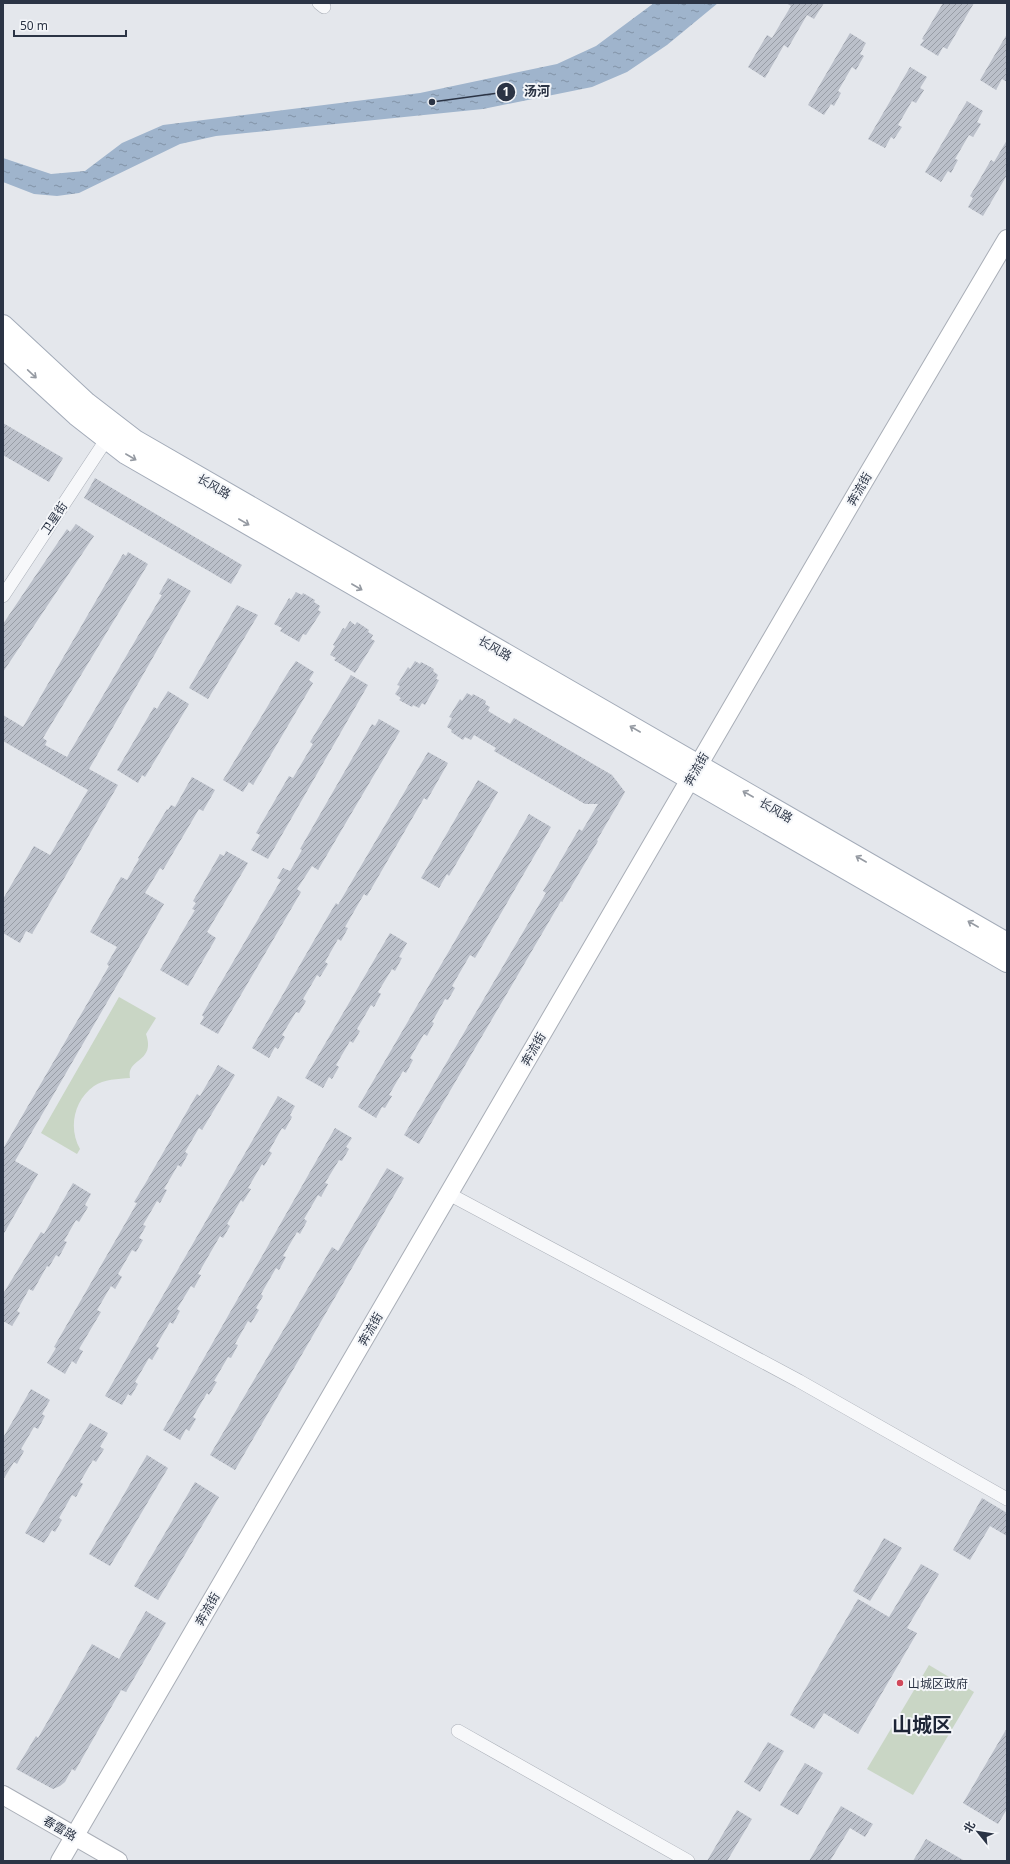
<svg xmlns="http://www.w3.org/2000/svg" width="1010" height="1864" font-family="'Noto Sans','Noto Sans SC',sans-serif">
<defs>
<pattern id="water-ripples" width="26" height="14" patternUnits="userSpaceOnUse"><rect width="26" height="14" fill="#9fb4cc"/><path d="M2 4q2-2 4 0t4 0M15 11q2-2 4 0t4 0" fill="none" stroke="#8293a7"/></pattern>
<pattern id="building-hatch" width="6" height="6" patternUnits="userSpaceOnUse"><rect width="6" height="6" fill="#bbc0ca"/><path d="M-1 1l2-2M0 6l6-6M5 7l2-2" fill="none" stroke="#989da6"/></pattern>
</defs>
<rect width="100%" height="100%" fill="#e4e7ec"/>
<g fill="#c9d6c5">
<path d="M119,997L156,1018L146,1034C156,1063 126,1058 130,1078C118,1079 104,1079 94,1086C74,1100 68,1128 80,1149L77,1154L41,1133Z"/>
<polygon points="929,1665 974,1692 913,1795 867,1769"/>
</g>
<polygon fill="url(#water-ripples)" points="654,3 718,3 667,45 627,72 592,87 483,109 216,136 180,144 79,193 57,196 34,194 3,182 3,158 51,174 85,171 122,143 163,125 420,93 557,64 596,46"/>
<g fill="url(#building-hatch)">
<polygon points="786,3 824,3 814,19 807,15 788,48 784,45 765,78 748,67 767,35 772,38 791,6"/>
<polygon points="943,3 974,3 947,49 943,47 938,56 920,45 924,40 922,39"/>
<polygon points="850,33 866,43 860,54 864,56 856,70 852,67 838,91 841,93 834,106 831,104 824,115 808,105"/>
<polygon points="1007,34 1007,82 1002,79 996,90 980,80"/>
<polygon points="910,67 927,77 920,88 924,90 916,103 912,101 898,125 902,127 894,139 891,137 885,148 868,139"/>
<polygon points="967,101 983,111 977,122 981,124 973,137 969,135 955,159 958,160 951,173 948,171 941,182 925,172"/>
<polygon points="1007,140 1007,175 983,216 968,207 973,198 970,196 991,160 994,162"/>
<polygon points="3,423 63,458 49,482 3,455"/>
<polygon points="95,478 242,565 231,584 84,498"/>
<polygon points="76,524 94,536 3,672 3,624 67,529 70,532"/>
<polygon points="128,552 148,564 43,738 47,741 45,745 67,757 162,595 159,594 168,578 191,591 89,769 118,785 32,934 26,931 20,943 3,933 3,899 34,846 50,855 88,790 3,741 3,715 23,727 123,554 126,556"/>
<polygon points="296,592 302,595 303,593 315,600 314,602 320,606 318,610 321,612 306,635 303,634 299,642 280,631 282,628 274,624 289,598 291,600"/>
<polygon points="237,605 258,615 208,699 189,688"/>
<polygon points="350,621 355,625 357,622 369,630 368,632 373,635 371,639 375,641 355,673 334,660 336,658 330,655 335,646 333,645 343,628 345,629"/>
<polygon points="296,661 314,672 309,680 313,683 253,785 249,782 243,792 223,780 287,674"/>
<polygon points="415,661 420,664 421,662 434,669 433,671 438,675 436,679 439,680 425,705 422,703 419,708 413,705 412,707 399,700 401,698 395,694 400,686 397,685 408,667 410,669"/>
<polygon points="351,675 368,685 268,859 251,850 260,835 256,833 289,776 293,778 313,744 310,742"/>
<polygon points="168,691 189,704 145,777 142,775 138,783 117,770 154,707 157,709"/>
<polygon points="467,693 472,696 473,694 486,701 485,704 490,707 488,711 510,724 514,718 612,775 625,792 597,840 598,841 562,902 561,901 419,1144 404,1135 546,893 543,891 579,829 582,831 598,804 585,804 494,751 496,748 474,735 471,740 465,737 463,740 451,732 452,730 447,727 452,718 449,717 460,699 462,701"/>
<polygon points="379,719 400,731 318,870 312,866 297,889 301,892 218,1034 200,1024 204,1017 202,1015 281,880 277,878 283,868 290,871 302,850 300,849 372,724 375,726"/>
<polygon points="428,752 448,763 427,800 424,798 367,896 364,894 345,927 348,928 341,941 338,939 325,962 328,964 320,977 317,975 303,999 306,1001 299,1013 296,1012 282,1035 285,1037 278,1049 275,1047 269,1058 252,1048 327,918 336,903 338,905"/>
<polygon points="192,777 215,790 203,811 199,809 163,870 160,868 145,893 164,904 15,1161 38,1174 3,1235 3,1149 109,966 107,964 117,947 90,932 121,877 127,880 139,859 138,858 167,809 168,810 171,805 175,807"/>
<polygon points="478,780 498,792 449,876 447,874 439,888 421,878"/>
<polygon points="529,814 551,827 475,958 470,955 452,986 455,988 448,1000 445,999 432,1022 434,1023 427,1036 424,1034 410,1058 413,1060 406,1073 403,1071 389,1095 392,1096 385,1108 382,1107 376,1118 358,1107"/>
<polygon points="226,851 248,863 207,932 216,938 188,986 160,970 195,910 192,909 196,903 193,901 220,854 224,856"/>
<polygon points="390,933 407,943 399,957 402,958 395,971 392,969 378,992 381,994 374,1007 371,1005 357,1029 360,1031 353,1043 350,1041 336,1065 339,1067 332,1079 329,1077 323,1088 305,1078"/>
<polygon points="218,1065 235,1075 202,1130 199,1128 185,1152 188,1154 181,1167 178,1165 164,1189 167,1190 160,1203 157,1201 143,1225 146,1226 139,1238 143,1240 136,1252 132,1250 118,1274 122,1277 115,1289 111,1286 97,1310 101,1312 79,1349 83,1351 76,1364 72,1361 65,1374 47,1363 56,1348 54,1347 137,1203 134,1202 145,1184 197,1094 200,1096"/>
<polygon points="278,1096 295,1106 290,1115 292,1117 285,1130 282,1128 269,1151 272,1153 264,1166 262,1164 248,1188 251,1189 243,1202 241,1200 227,1224 230,1226 223,1238 220,1236 198,1274 201,1275 194,1288 191,1286 177,1309 180,1311 173,1324 170,1322 156,1346 159,1348 152,1360 149,1358 135,1382 138,1384 131,1396 128,1394 122,1405 105,1396"/>
<polygon points="335,1128 352,1138 346,1147 349,1149 342,1161 339,1160 325,1183 328,1184 321,1197 318,1195 304,1219 307,1221 300,1234 297,1232 283,1256 286,1257 279,1270 276,1268 261,1294 263,1296 256,1308 259,1310 251,1323 248,1321 235,1344 238,1345 231,1358 228,1357 214,1381 217,1382 209,1395 207,1393 193,1417 196,1419 189,1431 186,1429 180,1440 163,1430"/>
<polygon points="387,1168 404,1178 235,1470 210,1455 332,1247 338,1251"/>
<polygon points="73,1183 91,1194 85,1205 88,1207 79,1222 76,1220 64,1241 67,1242 59,1257 56,1255 49,1267 47,1266 33,1291 29,1289 17,1311 20,1313 12,1326 3,1321 3,1294 41,1232 44,1234"/>
<polygon points="31,1389 50,1400 42,1414 45,1416 38,1429 34,1427 21,1449 24,1451 17,1464 14,1462 3,1480 3,1438"/>
<polygon points="90,1423 108,1433 100,1447 104,1449 96,1462 93,1460 80,1482 83,1484 76,1497 72,1495 59,1518 62,1520 55,1532 52,1530 44,1543 25,1533"/>
<polygon points="147,1455 168,1468 110,1566 89,1554"/>
<polygon points="195,1482 219,1497 158,1600 134,1586"/>
<polygon points="982,1498 1007,1513 1007,1536 990,1526 970,1560 953,1550"/>
<polygon points="884,1538 902,1548 870,1601 853,1591"/>
<polygon points="921,1564 939,1574 907,1628 917,1633 858,1734 824,1713 814,1729 790,1715 858,1599 889,1617"/>
<polygon points="146,1611 166,1623 126,1692 121,1690 75,1771 72,1769 65,1782 60,1786 53,1789 16,1769 36,1736 38,1738 92,1644 119,1659"/>
<polygon points="1007,1728 1007,1809 998,1824 963,1803"/>
<polygon points="768,1742 784,1751 760,1792 744,1782"/>
<polygon points="805,1763 823,1773 798,1815 780,1805"/>
<polygon points="841,1806 873,1824 865,1837 850,1828 830,1861 809,1861"/>
<polygon points="737,1810 752,1819 727,1861 707,1861"/>
<polygon points="926,1839 965,1861 913,1861"/>
</g>
<g fill="none" stroke-linecap="round" stroke-linejoin="round">
<g stroke="#a9aeb7" stroke-width="14">
<g id="street">
<polyline points="319,3 324,7"/>
<polyline points="3,596 106,440"/>
<polyline points="449,1194 799,1381 1007,1499"/>
<polyline points="458,1731 688,1861"/>
</g>
</g>
<g stroke="#a9aeb7" stroke-width="20">
<g id="secondary">
<polyline points="3,1795 118,1861"/>
<polyline points="60,1861 858,491 1007,239"/>
</g>
</g>
<g stroke="#a3abb8" stroke-width="22">
<g id="primary">
<polyline points="3,325 87,403 135,440 1007,943"/>
<polyline points="3,348 76,415 126,454 1007,962"/>
</g>
</g>
<use href="#street" stroke="#f7f8fa" stroke-width="13"/>
<use href="#secondary" stroke="#fff" stroke-width="18"/>
<use href="#primary" stroke="#fff" stroke-width="20"/>
</g>
<defs><path id="oneway-shaft" d="M-6 0H5M1.5-3L5.5 0L1.5 3" fill="none" stroke-width="1.6" stroke-linecap="round" stroke-linejoin="round"/></defs>
<g stroke="#959aa2">
<use href="#oneway-shaft" transform="translate(32 374) rotate(43)"/>
<use href="#oneway-shaft" transform="translate(131 457) rotate(30)"/>
<use href="#oneway-shaft" transform="translate(244 522) rotate(30)"/>
<use href="#oneway-shaft" transform="translate(357 587) rotate(30)"/>
<use href="#oneway-shaft" transform="translate(635 729) rotate(-150)"/>
<use href="#oneway-shaft" transform="translate(748 794) rotate(-150)"/>
<use href="#oneway-shaft" transform="translate(861 859) rotate(-150)"/>
<use href="#oneway-shaft" transform="translate(973 924) rotate(-150)"/>
</g>
<circle fill="#d1495b" stroke="#f4f6f9" stroke-width="1.5" cx="900" cy="1683" r="4"/>
<g text-anchor="middle" dominant-baseline="central" stroke-width="4" stroke-linejoin="round" paint-order="stroke">
<g font-size="12" fill="#2b3445" stroke="#f4f6f9">
<text transform="translate(214 486) rotate(30)">长风路</text>
<text transform="translate(859 489) rotate(-60)">奔流街</text>
<text transform="translate(54 518) rotate(-56)">卫星街</text>
<text transform="translate(495 648) rotate(30)">长风路</text>
<text transform="translate(696 769) rotate(-60)">奔流街</text>
<text transform="translate(776 810) rotate(30)">长风路</text>
<text transform="translate(533 1049) rotate(-60)">奔流街</text>
<text transform="translate(370 1329) rotate(-60)">奔流街</text>
<text transform="translate(207 1609) rotate(-60)">奔流街</text>
<text transform="translate(60 1828) rotate(30)">春雷路</text>
</g>
<g font-size="12" fill="#2b3445" stroke="#f4f6f9" text-anchor="start">
<text x="908" y="1683">山城区政府</text>
</g>
<g font-size="20" font-weight="bold" fill="#1d2536" stroke="#f4f6f9">
<text x="922" y="1724">山城区</text>
</g>
</g>
<path fill="none" stroke="#2b3445" stroke-width="1.5" d="M432 102L506 92"/>
<g fill="#2b3445" stroke="#f4f6f9" stroke-width="1.5">
<circle cx="432" cy="102" r="4"/>
<circle cx="506" cy="92" r="10"/>
</g>
<g font-size="12" text-anchor="middle" font-weight="bold" fill="#fff">
<text x="506" y="96">1</text>
</g>
<g font-size="13" text-anchor="middle" font-weight="bold" fill="#2b3445" stroke="#f4f6f9" stroke-width="4" stroke-linejoin="round" paint-order="stroke">
<text x="537" y="96">汤河</text>
</g>
<rect width="1010" height="1864" fill="none" stroke="#2b3445" stroke-width="8"/>
<g transform="translate(978 1832) rotate(300)" stroke="#f4f6f9" stroke-width="3" paint-order="stroke">
<path d="M0-3L7 15L0 10L-7 15Z" fill="#2b3445"/>
<text y="-6" font-size="11" font-weight="bold" text-anchor="middle" fill="#2b3445">北</text>
</g>
<path d="M14 30v6h112v-6" fill="none" stroke="#2b3445" stroke-width="2"/>
<text x="20" y="30" font-size="12" fill="#2b3445" stroke="#f4f6f9" stroke-width="3" paint-order="stroke">50 m</text>
</svg>
